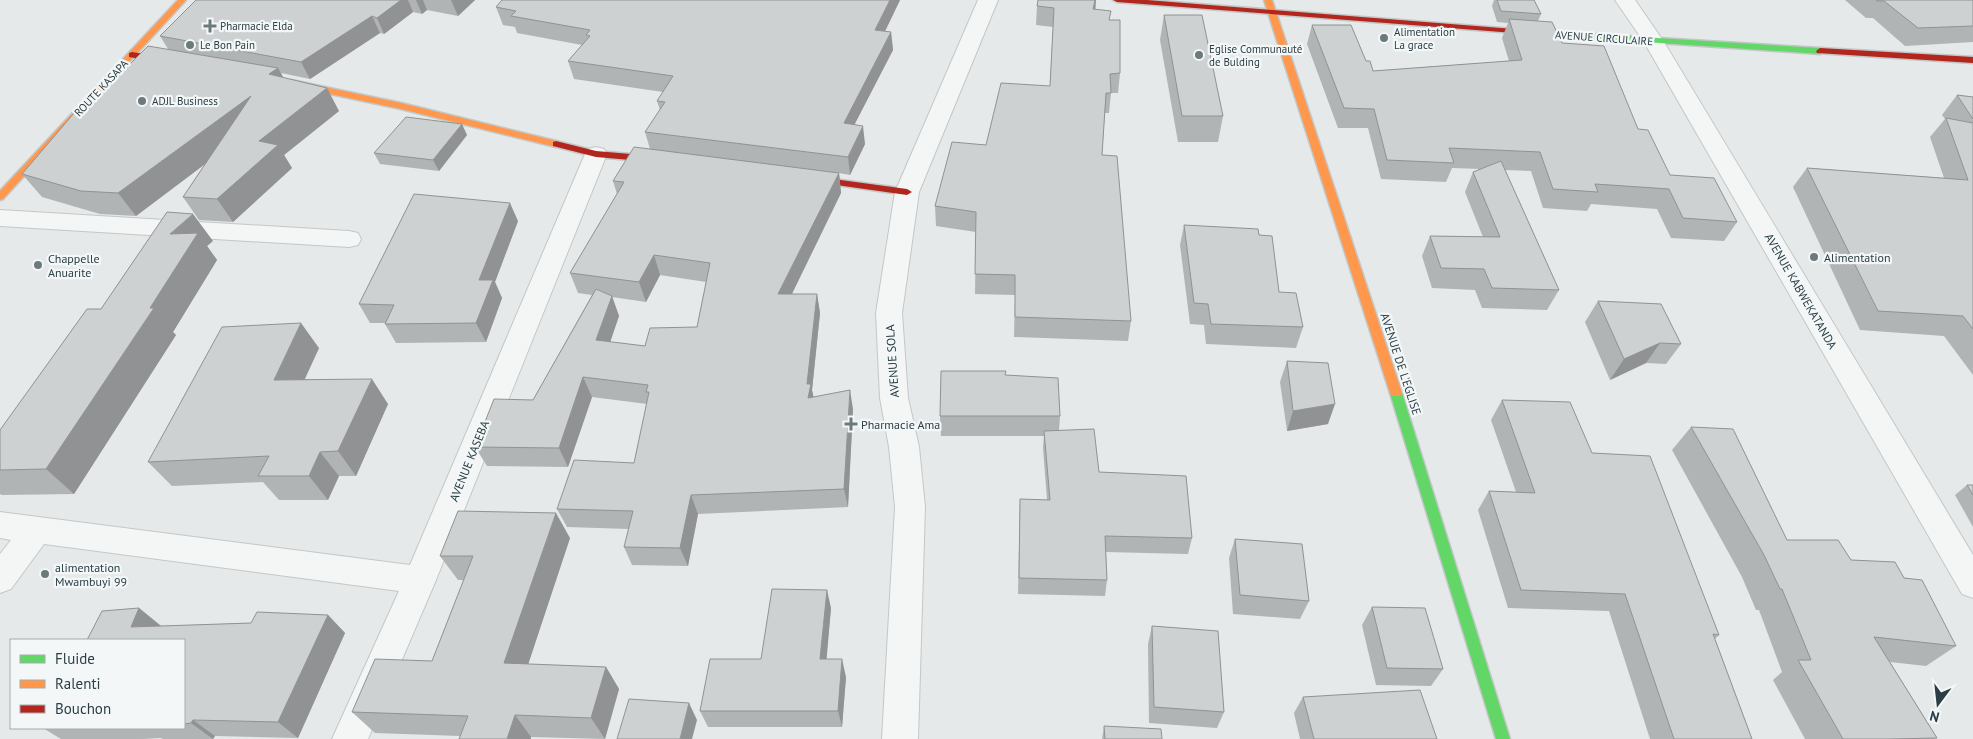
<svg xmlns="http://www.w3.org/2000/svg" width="1973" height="739" font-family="'PT Sans',sans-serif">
<rect width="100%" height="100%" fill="#e5e9e9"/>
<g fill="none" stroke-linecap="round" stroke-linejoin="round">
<g stroke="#c3c7c7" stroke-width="2">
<g id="street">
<polygon points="978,0 998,0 919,192 902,313 908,398 919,447 925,507 918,739 882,739 895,507 889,447 880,398 876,313 895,192"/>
<polygon points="1615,0 1635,0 1664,42 1973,555 1973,598 1962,594 1644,42"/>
<polygon points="596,147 604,149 607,154 436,580 368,739 332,739 399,591 44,544 11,589 0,593 0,554 11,540 0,538 0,512 410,565 585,154 588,149"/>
<polygon points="0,210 349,231 358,233 361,239 358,245 349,247 0,226"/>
</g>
</g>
<g stroke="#c3c7c7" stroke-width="3">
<g id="fast">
<polygon points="1511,29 1820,48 1824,51 1820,54 1514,33 1511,33"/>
<polygon points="1396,389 1400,390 1402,393 1510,739 1496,739 1390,393 1392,390"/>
</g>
</g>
<g stroke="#c3c7c7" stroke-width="3">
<g id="slow">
<polygon points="178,0 186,0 3,199 0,200 0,191"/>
<polygon points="1264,0 1272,0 1402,393 1400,396 1392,396 1390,393"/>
<polygon points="291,80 401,103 556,141 561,144 556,147 401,109 288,85 287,83"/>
</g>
</g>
<g stroke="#c3c7c7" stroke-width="3">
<g id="jam">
<polygon points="1113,0 1147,0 1514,29 1518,31 1514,33 1117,2"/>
<polygon points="1820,48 1973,57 1973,63 1817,53 1816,51"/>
<polygon points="132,52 175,59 179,62 175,65 129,57 129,53"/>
<polygon points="556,141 596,151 665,157 670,160 665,163 596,157 553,146 553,142"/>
<polygon points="804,175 907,189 912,192 907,195 801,180 799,178"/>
</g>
</g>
<use href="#street" fill="#f4f6f6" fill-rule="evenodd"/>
<use href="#fast" fill="#63d668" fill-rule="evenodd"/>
<use href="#slow" fill="#ff974d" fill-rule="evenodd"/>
<use href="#jam" fill="#b3261e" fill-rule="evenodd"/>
</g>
<g fill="#b0b4b5" fill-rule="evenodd">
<polygon points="196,0 475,0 458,16 427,10 422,14 413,12 384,34 380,33 310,79 281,73 283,78 339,111 284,155 292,168 233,222 199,220 183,197 205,164 136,216 100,214 42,197 22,174 82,112 168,49 160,36"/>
<path d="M502,0H900L885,31L891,32L893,50L854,125L865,144L850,175L839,173L841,193L792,294H817L820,313L812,390L813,397L853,409L848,507L698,514L688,566L632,565L624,547L629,529L567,527L557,509L634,463L647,404L592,397L568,467L487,466L475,447L533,400L592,295L578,293L570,273L617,194L613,181L650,149L645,132L660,110L657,101L663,92L574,79L568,61L582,45L517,33L515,27L503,25L496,7ZM660,275L706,282L697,327L645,346L610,342L619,316L612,297L646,302Z"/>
<polygon points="1494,0 1534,0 1541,14 1538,21 1562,43 1638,129 1670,175 1737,222 1724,241 1671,238 1657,209 1591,204 1587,211 1543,208 1531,171 1505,170 1559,290 1547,310 1482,308 1475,290 1432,288 1422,256 1430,236 1483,237 1465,192 1473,172 1480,169 1452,168 1446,182 1381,179 1368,128 1338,128 1307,44 1312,25 1366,61 1373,71 1509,61 1502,38 1508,23 1497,22 1492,6"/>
<polygon points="1845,0 1973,0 1973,42 1905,46 1873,18 1866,18"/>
<polygon points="1037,6 1095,9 1110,20 1120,73 1118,93 1111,93 1109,113 1105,113 1102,155 1131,321 1128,341 1014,337 1015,295 975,294 976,232 936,226 935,206 986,145 1050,86 1053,27 1036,25"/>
<polygon points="1164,15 1223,116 1218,142 1178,142 1160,40"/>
<polygon points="1957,95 1973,97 1973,375 1944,336 1860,330 1793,187 1807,168 1944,178 1930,137 1945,119 1942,115"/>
<polygon points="467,135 439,171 380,164 374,153"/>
<polygon points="518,221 495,282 502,298 486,342 396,343 385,324 385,323 370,323 359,304"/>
<polygon points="1184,225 1259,235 1279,292 1303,327 1296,348 1206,344 1204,325 1190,324 1180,245"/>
<polygon points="213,241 207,246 217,260 173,332 176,335 74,494 2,495 0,494 0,430 101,309"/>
<polygon points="1598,301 1681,344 1666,364 1646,363 1610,380 1585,322"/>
<polygon points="319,348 305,379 388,404 356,476 339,476 328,500 279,500 263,482 172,486 148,462"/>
<polygon points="1287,361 1328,424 1287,431 1280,382"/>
<polygon points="1006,375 1060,416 1059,430 1099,472 1192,538 1188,554 1106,552 1107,580 1105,596 1018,594 1020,499 1047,500 1043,448 1044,436 941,436 940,416"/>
<polygon points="1502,400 1592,453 1719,635 1715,639 1752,739 1650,739 1609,611 1508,608 1478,510 1489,491 1516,492 1491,420"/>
<polygon points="1691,427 1787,540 1904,578 1956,646 1926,666 1890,662 1937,738 1934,739 1805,739 1773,680 1782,672 1759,610 1756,610 1742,577 1672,450"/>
<polygon points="1967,485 1973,485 1973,527 1955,495"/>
<polygon points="570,538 528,664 606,667 619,689 605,739 531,737 531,739 459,739 460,736 375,733 352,712 432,661 464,580 458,580 440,556"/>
<polygon points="1235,539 1309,601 1300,619 1233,614 1229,558"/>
<polygon points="1372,607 1443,669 1431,686 1376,685 1362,625"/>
<polygon points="139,608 161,626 251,623 328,615 345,633 298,738 215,736 213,739 163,739 161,738 143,739 61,739 43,728 184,728 184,640 87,640"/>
<polygon points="831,608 826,659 846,677 842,727 708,727 700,711 761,659"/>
<polygon points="1152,626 1224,712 1217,728 1149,723 1148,644"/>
<polygon points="1303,697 1437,739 1300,739 1294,713"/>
<polygon points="1104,726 1162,739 1102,739"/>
</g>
<g fill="#909293">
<polygon points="401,0 408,0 413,12 384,34 377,18"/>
<polygon points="416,0 423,0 427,10 422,14"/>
<polygon points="451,0 475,0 458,16"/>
<polygon points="890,0 900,0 877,48 875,30"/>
<polygon points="1095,0 1096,0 1095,15 1093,9"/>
<polygon points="372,16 380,33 310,79 301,62"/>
<polygon points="891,32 893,50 846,141 844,123"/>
<polygon points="278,68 291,91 269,74"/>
<polygon points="327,88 339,111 284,155 292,168 233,222 217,199 259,141"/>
<polygon points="251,96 265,119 136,216 118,193"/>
<polygon points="462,124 467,135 439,171 433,160"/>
<polygon points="863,126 865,144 850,175 848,157"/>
<polygon points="839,173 841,193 782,314 778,294"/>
<polygon points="510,203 518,221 495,282 502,298 486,342 476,323 479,280"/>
<polygon points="193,214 213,241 207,246 217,260 173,332 176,335 74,494 46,469 150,308 170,234"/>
<polygon points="654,255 660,275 646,302 639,282"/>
<polygon points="817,294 820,313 812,390 815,403 808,398 807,384"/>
<polygon points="612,296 619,316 604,360 596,340"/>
<polygon points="301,323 319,348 293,404 274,380"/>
<polygon points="1660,343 1646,363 1610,380 1624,359"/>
<polygon points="583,377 592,397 568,467 559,448"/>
<polygon points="372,379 388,404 356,476 338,451"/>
<polygon points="850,390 853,409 848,507 844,489"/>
<polygon points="1335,404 1328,424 1287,431 1293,411"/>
<polygon points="320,452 339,476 328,500 309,476"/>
<polygon points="691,495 698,514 688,566 680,548"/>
<polygon points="556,513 570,538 521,686 504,663"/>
<polygon points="827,590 831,608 825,677 820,659"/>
<polygon points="139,608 161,626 131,627"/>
<polygon points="328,615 345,633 298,738 278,722"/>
<polygon points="842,659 846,677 842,727 838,711"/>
<polygon points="606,667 619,689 605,739 591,718"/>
<polygon points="689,703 697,720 692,739 680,739"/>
<polygon points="515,715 531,737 531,739 507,739"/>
<polygon points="193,720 215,736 213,739 191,723"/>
</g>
<g fill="#cdd1d2" stroke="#909293">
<polygon points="196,0 401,0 377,18 372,16 301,62 160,36"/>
<polygon points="502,0 890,0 875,30 891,32 844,123 863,126 848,157 645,132 665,102 657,101 673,76 568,61 590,36 586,35 590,30 511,16 516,11 496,7"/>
<polygon points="1038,0 1095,0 1093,9 1111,11 1109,20 1120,20 1120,73 1110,74 1111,93 1106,93 1102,155 1117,156 1131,321 1015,317 1015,275 975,274 976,212 935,206 952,142 986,145 1001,83 1050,86 1054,8 1037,6"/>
<polygon points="1497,0 1534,0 1541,14 1501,11"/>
<polygon points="1876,0 1973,0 1973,26 1918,28 1884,1 1877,1"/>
<polygon points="1164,15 1202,15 1223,116 1182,116"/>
<polygon points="1509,19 1552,22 1562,43 1604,46 1638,129 1648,130 1670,175 1714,178 1737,222 1683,218 1669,189 1595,184 1598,192 1553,189 1540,152 1449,148 1454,163 1387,160 1374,109 1344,108 1312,25 1351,25 1366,61 1370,61 1373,71 1522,60"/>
<polygon points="148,46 278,68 269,74 327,88 259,141 278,145 217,199 183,197 251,96 118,193 81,191 22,174 75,112 82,112"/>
<polygon points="1957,95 1973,97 1973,119"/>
<polygon points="406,117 462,124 433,160 374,153"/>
<polygon points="1946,118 1973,123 1973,329 1963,316 1878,311 1807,168 1968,180"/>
<polygon points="634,147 839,173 778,294 817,294 807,384 811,384 808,398 850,390 844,489 691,495 680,548 624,547 633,511 557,509 574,460 634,463 649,392 646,392 648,385 583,377 559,448 475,447 494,399 533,400 596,289 612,296 596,340 645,346 650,328 697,327 710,263 654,255 639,282 570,273 624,182 613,181"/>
<polygon points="1501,161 1559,290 1492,288 1484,269 1441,268 1430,236 1500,237 1473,172"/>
<polygon points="414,194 510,203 479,280 493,280 476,323 385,324 394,305 359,304"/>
<polygon points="167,212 193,214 170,234 198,233 150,308 154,308 46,469 0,470 0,430 87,309 101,309"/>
<polygon points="1184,225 1258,229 1259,235 1272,236 1279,292 1296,293 1303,327 1211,324 1208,304 1194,303"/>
<polygon points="1598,301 1661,304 1681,344 1660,343 1624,359"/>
<polygon points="301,323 274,380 372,379 338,451 320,452 309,476 258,476 269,456 148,462 222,327"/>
<polygon points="1287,361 1328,363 1335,404 1293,411"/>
<polygon points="941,371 1006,371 1005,375 1058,378 1060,416 940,416"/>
<polygon points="1502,400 1570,402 1592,453 1650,456 1719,635 1713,634 1752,739 1674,739 1625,594 1521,590 1489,491 1535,493"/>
<polygon points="1691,427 1733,429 1787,540 1838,540 1851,560 1895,562 1904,578 1922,580 1956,646 1874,637 1937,738 1890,739 1843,739 1798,660 1811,660 1782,589 1780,589 1764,555"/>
<polygon points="1094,429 1099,472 1186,476 1192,538 1105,536 1107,580 1019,578 1020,499 1050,500 1044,431"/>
<polygon points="1967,485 1973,485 1973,495"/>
<polygon points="458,511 556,513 504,663 606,667 591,718 515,715 507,739 459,739 468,716 352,712 375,659 432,661 473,556 440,556"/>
<polygon points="1235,539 1302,544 1309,601 1240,595"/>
<polygon points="772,589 827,590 820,659 842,659 838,711 700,711 710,659 761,659"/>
<polygon points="1372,607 1425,608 1443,669 1387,668"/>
<polygon points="139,608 131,627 251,623 257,612 328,615 278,722 193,720 191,723 184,724 184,640 87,640 102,611"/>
<polygon points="1152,626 1218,631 1224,712 1154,707"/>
<polygon points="1420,690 1437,739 1314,739 1303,697"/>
<polygon points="629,699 689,703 680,739 617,739"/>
<polygon points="1104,726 1161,729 1162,739 1105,739"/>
</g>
<g fill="#6c7a7e" stroke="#f3f7f8" stroke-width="2">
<path d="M207.5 18.5h5v5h5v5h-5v5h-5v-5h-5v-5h5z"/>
<circle cx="1384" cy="38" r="5"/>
<circle cx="190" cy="45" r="5"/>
<circle cx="1199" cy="55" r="5"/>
<circle cx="142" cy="101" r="5"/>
<circle cx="1814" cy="257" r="5"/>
<circle cx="38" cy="265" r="5"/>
<path d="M848.5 416.5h5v5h5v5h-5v5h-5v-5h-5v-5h5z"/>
<circle cx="45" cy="574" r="5"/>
</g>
<g text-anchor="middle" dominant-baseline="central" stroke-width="4.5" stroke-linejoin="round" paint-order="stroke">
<g font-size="11" fill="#2b3e44" stroke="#f3f7f8" text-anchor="start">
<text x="220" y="26">Pharmacie Elda</text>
<text x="1394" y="32">Alimentation<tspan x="1394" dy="13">La grace</tspan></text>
<text x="200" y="45">Le Bon Pain</text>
<text x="1209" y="49">Eglise Communauté<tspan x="1209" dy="13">de Bulding</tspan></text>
<text x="152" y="101">ADJL Business</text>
</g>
<g font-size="11" fill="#2b3e44" stroke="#f3f7f8">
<text transform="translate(1604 38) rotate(4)">AVENUE CIRCULAIRE</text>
<text transform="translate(101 88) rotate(-47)">ROUTE KASAPA</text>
</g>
<g font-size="12" fill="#2b3e44" stroke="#f3f7f8" text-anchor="start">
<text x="1824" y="257">Alimentation</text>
<text x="48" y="258">Chappelle<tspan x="48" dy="14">Anuarite</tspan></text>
<text x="861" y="424">Pharmacie Ama</text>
<text x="55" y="567">alimentation<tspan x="55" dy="14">Mwambuyi 99</tspan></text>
</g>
<g font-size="12" fill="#2b3e44" stroke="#f3f7f8">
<text transform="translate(1801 291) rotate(60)">AVENUE KABWEKATANDA</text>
<text transform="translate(892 361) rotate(-94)">AVENUE SOLA</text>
<text transform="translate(1401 364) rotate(72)">AVENUE DE L'EGLISE</text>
<text transform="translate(469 461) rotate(-68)">AVENUE KASEBA</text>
</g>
</g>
<rect x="10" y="639" width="175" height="90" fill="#f3f7f8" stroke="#a3adb0"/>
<rect x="20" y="655" width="25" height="8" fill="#63d668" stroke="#a3adb0"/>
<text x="55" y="664" font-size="15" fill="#2b3e44">Fluide</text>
<rect x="20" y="680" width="25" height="8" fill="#ff974d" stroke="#a3adb0"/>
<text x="55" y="689" font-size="15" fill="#2b3e44">Ralenti</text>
<rect x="20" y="705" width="25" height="8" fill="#b3261e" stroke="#a3adb0"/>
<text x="55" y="714" font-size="15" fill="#2b3e44">Bouchon</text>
<g transform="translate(1938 704) rotate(195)" stroke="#f3f7f8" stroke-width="4" paint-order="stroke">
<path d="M0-4L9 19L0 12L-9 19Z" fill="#2b3e44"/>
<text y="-8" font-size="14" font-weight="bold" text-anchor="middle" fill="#2b3e44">N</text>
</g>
</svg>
